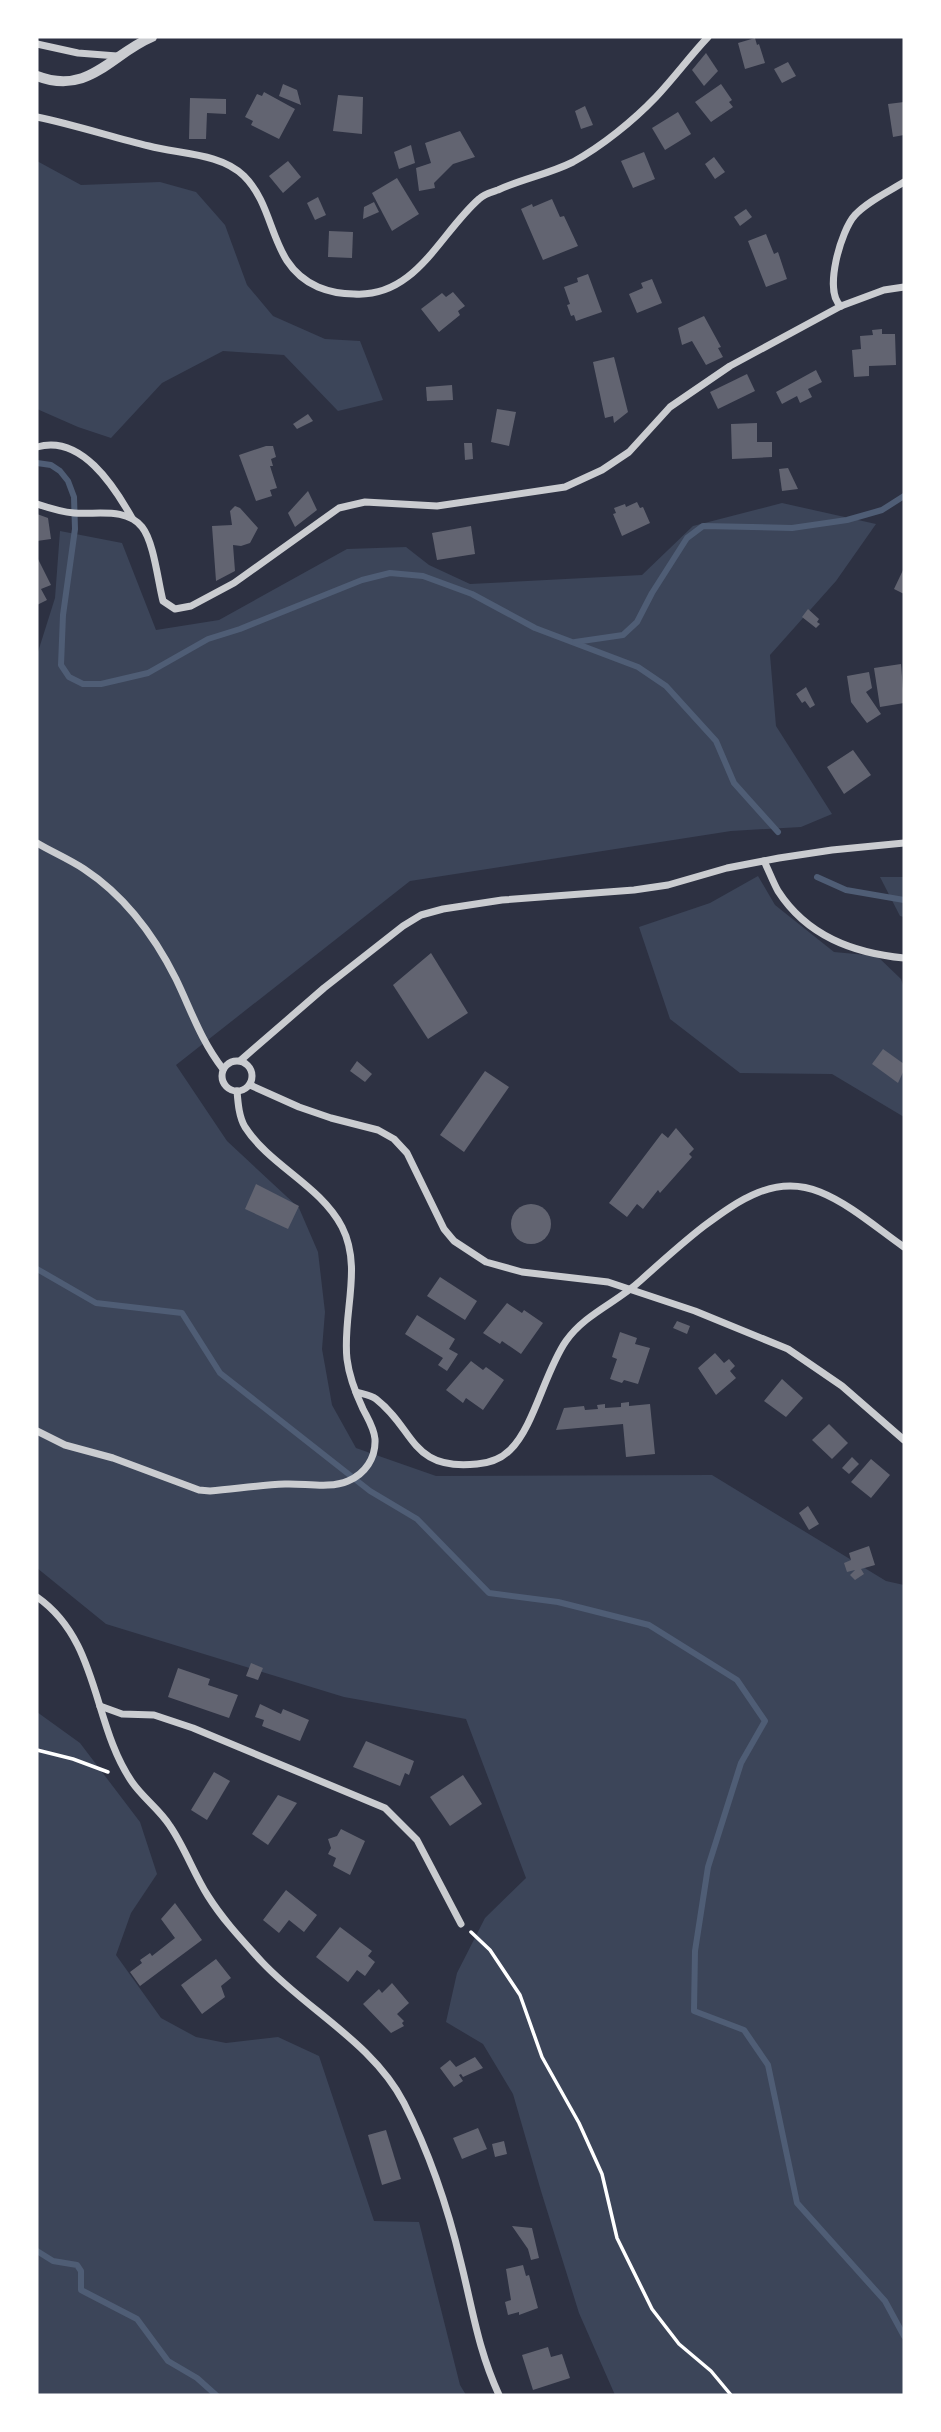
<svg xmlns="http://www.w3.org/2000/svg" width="941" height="2432" font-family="Overpass,sans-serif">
<rect width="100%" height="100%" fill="#2d3142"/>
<g fill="#3c4559">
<polygon points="37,161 81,185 160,182 196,192 225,225 247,285 273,316 325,339 360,341 383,400 338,411 284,355 223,351 162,383 111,438 78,427 37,409"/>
<polygon points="782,503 876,524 836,581 770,655 776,726 832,814 801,827 731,831 410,881 176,1065 227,1141 299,1208 318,1252 325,1312 322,1349 332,1405 356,1448 436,1476 712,1475 886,1581 904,1585 904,2395 615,2395 579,2313 541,2191 513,2094 483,2044 446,2022 457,1973 485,1918 526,1878 466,1719 344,1697 106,1624 37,1568 37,655 55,598 60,531 122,543 156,630 219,620 347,549 406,547 429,565 470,584 642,575 693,526"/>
<polygon points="758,876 775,905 834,952 877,956 901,979 904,988 904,1117 832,1074 740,1073 670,1019 639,927 710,903"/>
<polygon points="880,877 904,877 904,917 900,916"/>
<polygon points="37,1712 80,1743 140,1822 157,1874 131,1913 116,1955 161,2018 196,2037 226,2043 278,2037 319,2056 374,2221 419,2222 460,2385 466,2395 37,2395"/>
</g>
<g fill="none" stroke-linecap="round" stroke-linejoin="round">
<g stroke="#4f5d75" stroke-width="6">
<polyline points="37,463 51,465 60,471 68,481 74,497 75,529 63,615 61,665 69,677 83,684 101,684 148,673 208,639 240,629 362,580 390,573 423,576 472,594 535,628 638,667 666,686 716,741 734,783 778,832"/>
<polyline points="575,642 623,635 637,622 652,593 687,538 703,526 792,528 847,520 882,510 904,496"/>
<polyline points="817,877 846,890 904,900"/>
<polyline points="37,1269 96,1303 182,1313 220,1373 370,1491 417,1519 489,1593 558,1602 649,1625 737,1680 765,1721 741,1763 708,1867 695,1951 694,2011 744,2030 768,2065 797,2203 885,2301 904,2336"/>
<polyline points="37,2251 53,2261 77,2265 81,2271 81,2290 137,2319 168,2361 197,2378 216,2395"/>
</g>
</g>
<g fill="#626471">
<polygon points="755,38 757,45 759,44 765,63 745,69 738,43"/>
<polygon points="706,53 718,71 704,86 692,70"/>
<polygon points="788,62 796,76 782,83 774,69"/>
<polygon points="283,84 297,90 301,105 279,96"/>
<polygon points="721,84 732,100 729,102 733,107 711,122 695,102"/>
<polygon points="264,92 295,109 279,139 251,125 253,121 245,117 257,94 262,96"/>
<polygon points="338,95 363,97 362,134 333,131"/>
<polygon points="190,98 226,99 226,114 207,113 206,139 189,139"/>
<polygon points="904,102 904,135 893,137 888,104"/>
<polygon points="585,106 593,125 581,129 575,111"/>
<polygon points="678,112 691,134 665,150 652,128"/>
<polygon points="460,131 475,157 453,164 434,183 435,188 419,191 416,168 431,163 425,143"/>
<polygon points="411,145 415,163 399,169 394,152"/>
<polygon points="644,152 655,179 633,188 621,161"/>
<polygon points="714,157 725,172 715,179 705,164"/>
<polygon points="288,161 301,177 283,193 269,176"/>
<polygon points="397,178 419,214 392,231 372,193"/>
<polygon points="318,197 326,215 315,220 307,203"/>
<polygon points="552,199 560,217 564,216 578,246 543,260 521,209 532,204 533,207"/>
<polygon points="374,202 379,212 363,219 364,207"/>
<polygon points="746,209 752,217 740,226 734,217"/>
<polygon points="329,231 353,232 352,258 328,257"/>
<polygon points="766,234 774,254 778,252 787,279 766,287 748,241"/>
<polygon points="588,274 602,312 576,321 574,315 571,316 567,305 570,304 564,287 578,282 577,278"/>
<polygon points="652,279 662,303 637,313 629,294 643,288 641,283"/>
<polygon points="453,292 465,306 458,311 460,315 439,332 421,309 442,293 446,297"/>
<polygon points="704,316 721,347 718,348 723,357 706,365 692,341 682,345 678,328"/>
<polygon points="882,329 882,334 895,334 896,365 869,366 869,376 854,377 852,350 861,349 860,336 873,335 872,330"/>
<polygon points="614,357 628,412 614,423 613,416 605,418 593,362"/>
<polygon points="816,370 822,382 808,389 812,397 800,403 797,396 782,404 776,392"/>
<polygon points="747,374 755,391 718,409 710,392"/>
<polygon points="452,385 453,400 427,401 426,387"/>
<polygon points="497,409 516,412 509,446 491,442"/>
<polygon points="308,414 313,421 297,429 293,424"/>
<polygon points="757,423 757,442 772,442 772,457 732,459 731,424"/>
<polygon points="464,443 472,443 473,459 465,460"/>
<polygon points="266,446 273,446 276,457 271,459 273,466 270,466 277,488 270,490 272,496 256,501 239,455"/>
<polygon points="788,468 798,489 782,491 779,469"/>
<polygon points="308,491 317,510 295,527 288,513"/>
<polygon points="637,502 640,508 643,507 650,523 622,536 613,514 616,513 614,508 625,504 626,507"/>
<polygon points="235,506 240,508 258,528 250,543 241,546 233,545 235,571 216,581 212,526 232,525 230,511"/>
<polygon points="37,514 48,518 51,539 37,541"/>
<polygon points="471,526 475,554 437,560 432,533"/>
<polygon points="37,557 51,585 41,589 47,600 37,605"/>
<polygon points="904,568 904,594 894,589"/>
<polygon points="808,609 819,619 817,622 820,624 816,628 802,617"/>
<polygon points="901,664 904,703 880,707 874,668"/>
<polygon points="869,672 872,688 866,692 881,714 867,723 851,702 847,676"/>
<polygon points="806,687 815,705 810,708 805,701 802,703 796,694"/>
<polygon points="853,750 871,775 844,794 827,767"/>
<polygon points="431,953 468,1013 428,1039 393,985"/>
<polygon points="883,1049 904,1064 904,1070 898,1083 872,1064"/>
<polygon points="357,1061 372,1074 365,1082 350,1071"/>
<polygon points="485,1071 509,1087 464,1152 440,1135"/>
<polygon points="676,1128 694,1149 689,1154 692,1157 660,1193 658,1190 643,1209 637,1204 627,1217 609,1203 662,1133 668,1138"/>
<polygon points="256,1184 299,1206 288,1229 245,1209"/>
<circle cx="531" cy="1224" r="20"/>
<polygon points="440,1277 477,1301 465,1320 427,1296"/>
<polygon points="507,1303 522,1313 524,1310 543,1323 521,1354 502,1341 500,1344 483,1333"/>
<polygon points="417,1315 455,1339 449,1349 458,1354 447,1371 438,1365 443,1358 405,1334"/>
<polygon points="677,1321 690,1326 687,1334 673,1328"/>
<polygon points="620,1332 637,1338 635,1344 650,1348 638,1384 624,1380 622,1383 610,1379 617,1359 612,1357"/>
<polygon points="715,1353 724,1363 729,1359 735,1366 730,1371 736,1378 716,1395 698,1368"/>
<polygon points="471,1361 483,1370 486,1367 504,1380 483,1410 466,1398 463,1403 446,1390"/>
<polygon points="782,1379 803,1398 786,1417 764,1401"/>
<polygon points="629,1402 629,1406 650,1404 655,1454 626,1457 623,1424 556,1430 564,1408 584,1406 585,1410 598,1409 597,1405 605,1404 605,1408 621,1407 621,1403"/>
<polygon points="829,1424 848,1443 832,1459 812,1440"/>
<polygon points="852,1457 859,1464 849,1474 842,1468"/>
<polygon points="871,1459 890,1475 871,1498 851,1482"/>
<polygon points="808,1506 819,1524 809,1530 799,1513"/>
<polygon points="869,1546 875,1565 861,1569 864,1574 855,1580 850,1575 855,1570 847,1572 844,1563 851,1560 849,1553"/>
<polygon points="251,1663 263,1668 258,1680 246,1676"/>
<polygon points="178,1668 210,1679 208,1685 238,1695 229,1718 168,1697"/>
<polygon points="260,1704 281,1714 283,1709 309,1720 300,1741 262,1726 264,1720 255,1717"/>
<polygon points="366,1741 414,1761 409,1775 405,1773 400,1786 353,1767"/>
<polygon points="214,1772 230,1781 207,1820 191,1810"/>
<polygon points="463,1775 482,1804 450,1826 430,1797"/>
<polygon points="278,1795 297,1803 268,1845 252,1834"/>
<polygon points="341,1829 365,1841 350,1875 333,1866 336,1858 328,1854 331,1848 328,1839 337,1836"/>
<polygon points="286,1890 317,1915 304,1932 289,1920 279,1933 263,1920"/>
<polygon points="175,1903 202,1940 140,1986 130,1972 142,1963 140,1960 150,1953 152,1956 175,1938 161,1919"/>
<polygon points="340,1927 372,1951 368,1956 375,1962 365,1976 357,1970 348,1982 316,1957"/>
<polygon points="216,1959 231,1978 221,1986 225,1997 202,2014 181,1985"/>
<polygon points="392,1983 409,2003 397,2014 404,2021 402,2023 404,2026 391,2033 363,2004 379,1989 382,1993"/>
<polygon points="475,2057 483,2068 463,2077 461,2074 459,2075 463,2081 454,2087 440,2068 450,2060 456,2067"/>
<polygon points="478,2128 487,2149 462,2159 453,2138"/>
<polygon points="386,2130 401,2179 382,2185 368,2135"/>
<polygon points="504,2141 507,2154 495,2157 492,2144"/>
<polygon points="512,2226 532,2228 539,2258 531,2260 528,2249"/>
<polygon points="523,2265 526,2276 529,2275 538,2308 519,2315 519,2312 508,2315 505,2302 511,2300 506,2269"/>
<polygon points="548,2347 551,2357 562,2354 570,2378 533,2390 522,2355"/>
</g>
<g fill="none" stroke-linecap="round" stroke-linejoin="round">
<g stroke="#fff" stroke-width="3.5">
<polyline points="37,1750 73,1759 108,1772"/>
<polyline points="471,1932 490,1950 520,1995 542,2057 579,2123 602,2174 617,2238 652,2309 679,2344 711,2371 731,2395"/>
</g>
<g stroke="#caccd0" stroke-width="7">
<polyline points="37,44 78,53 117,56"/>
<path d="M37,117C75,125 112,137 149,146C179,154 221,153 244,176C278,210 268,265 318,287C330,292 342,294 354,294C416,298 440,233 479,199C484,194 492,192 498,190C522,179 549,174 573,162C602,146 633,121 656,97C674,78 690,56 708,37"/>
<path d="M841,306C823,292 841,230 855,215C868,201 888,192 904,182"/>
<path d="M37,447C81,434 114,486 132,518"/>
<path d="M37,504C49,508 62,512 74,513C96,515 126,507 142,527C154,542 158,582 163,601L175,609L191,606L234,583L339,508L365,502L437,506L565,487L602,470L629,452L670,407L730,366L841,306L884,290L904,287"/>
<path d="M37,843C52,852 69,859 84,869C125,896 154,935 176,979C191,1010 201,1041 223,1069"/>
<path d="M764,861C769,871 773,882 778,891C807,936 853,953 904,958"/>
<polyline points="241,1060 324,988 403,926 421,915 443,909 502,900 634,890 668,885 727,868 779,858 832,850 904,843"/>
<circle cx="237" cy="1076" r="15"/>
<polyline points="250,1085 299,1107 331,1118 378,1130 394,1139 407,1153 444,1229 454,1241 486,1262 522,1272 608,1282 695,1311 788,1349 842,1386 904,1440"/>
<path d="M356,1392C363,1394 371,1395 376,1399C416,1430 410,1471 477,1464C490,1463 501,1459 510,1450C534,1427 545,1371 566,1341C585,1314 616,1303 640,1281C661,1262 682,1243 704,1226C739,1200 775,1174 820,1192C850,1204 878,1229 904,1247"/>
<path d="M37,1431L65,1445L113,1458L199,1490L210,1491C235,1489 259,1485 285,1484C304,1483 330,1489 348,1481C365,1474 376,1458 375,1439C374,1428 368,1419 363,1409C356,1394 349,1376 347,1359C342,1315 363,1268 342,1227C320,1185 270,1166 245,1127C239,1117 238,1103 237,1091"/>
<path d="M37,1597C100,1641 92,1724 132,1782C143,1798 160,1810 170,1826C185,1848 194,1874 208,1896C223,1920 243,1941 262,1962C307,2010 373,2043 404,2103C430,2154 448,2208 461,2263C473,2311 478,2349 499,2395"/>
<polyline points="100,1706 122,1714 154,1715 193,1728 385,1808 417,1840 461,1924"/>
</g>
<path stroke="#caccd0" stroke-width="10" d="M37,76C89,96 111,54 152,37"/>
</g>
<rect width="941" height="2432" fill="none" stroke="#ffffff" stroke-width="77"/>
</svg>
